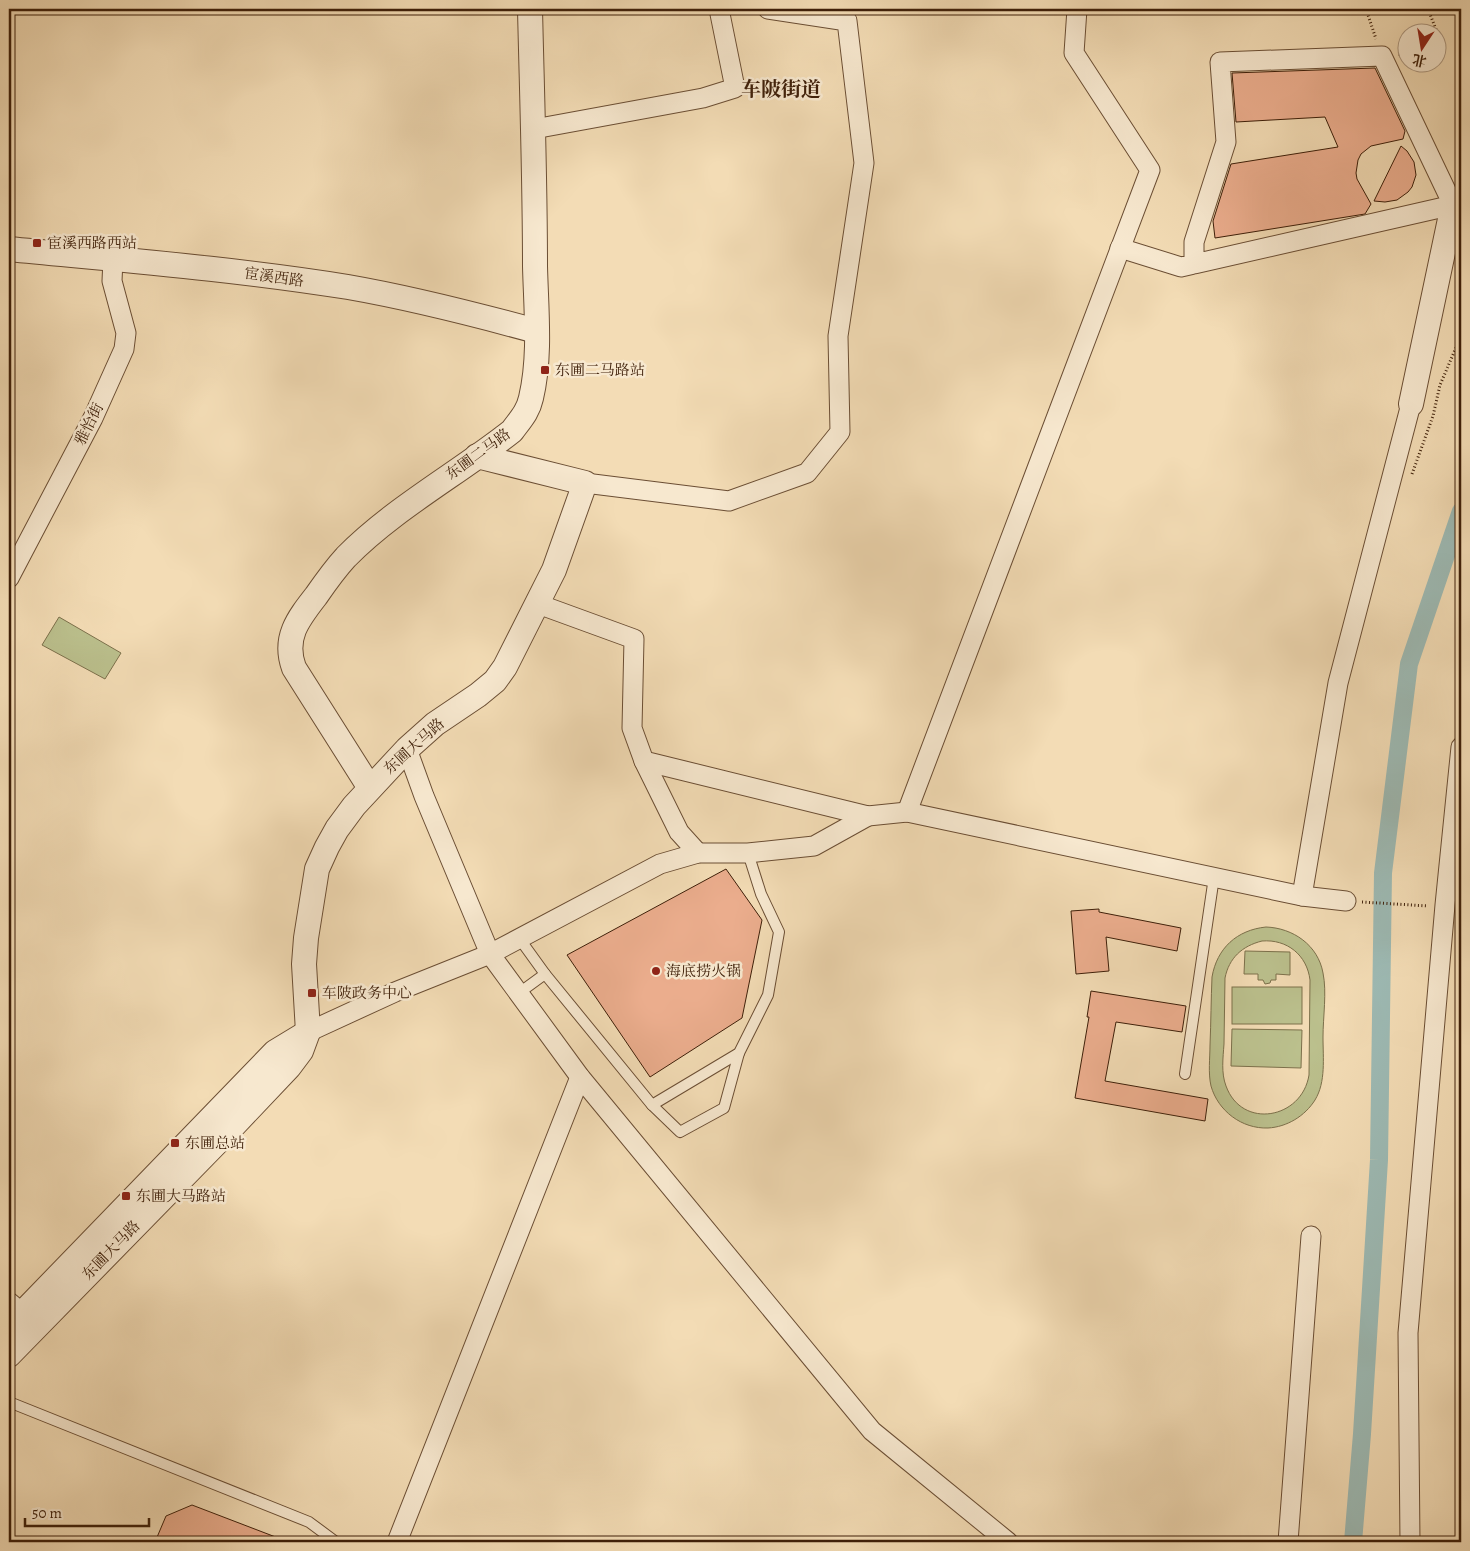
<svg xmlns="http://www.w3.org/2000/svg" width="1470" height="1551" font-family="Alegreya,'Noto Serif SC',serif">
<rect width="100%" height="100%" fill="#f3dcb5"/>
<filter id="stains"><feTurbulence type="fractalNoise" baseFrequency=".004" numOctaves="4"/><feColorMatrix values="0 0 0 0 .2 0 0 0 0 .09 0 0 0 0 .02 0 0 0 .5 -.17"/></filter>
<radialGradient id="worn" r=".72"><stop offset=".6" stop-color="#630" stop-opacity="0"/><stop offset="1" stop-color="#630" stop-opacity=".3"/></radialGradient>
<g fill="#bbc08d" stroke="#7c704b" fill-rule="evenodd">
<polygon points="59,617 121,653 105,679 42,645"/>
<path d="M1266,927C1293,928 1318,945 1323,973C1327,992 1323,1017 1323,1037C1323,1058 1326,1082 1315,1100C1305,1116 1287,1127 1268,1128C1242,1129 1218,1111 1211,1086C1208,1073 1210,1058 1210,1045C1211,1022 1211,999 1212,977C1217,948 1237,930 1266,927ZM1262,941C1287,939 1307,955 1310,980L1309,1075C1302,1119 1242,1130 1226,1086C1221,1073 1223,1058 1224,1044C1224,1022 1225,1000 1225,978C1229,958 1242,946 1262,941Z"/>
<polygon points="1245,951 1290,952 1290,975 1276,974 1276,980 1271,980 1270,983 1265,984 1263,980 1258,980 1258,974 1244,974"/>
<rect x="1232" y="987" width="70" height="37"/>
<polygon points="1232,1029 1302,1030 1301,1068 1231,1066"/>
</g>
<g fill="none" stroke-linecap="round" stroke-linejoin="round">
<polyline stroke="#9dbab4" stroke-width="18" points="1353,1542 1362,1434 1379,1160 1383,873 1409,664 1461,511"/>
</g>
<g fill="#ebad8d" stroke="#3e1f09">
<polygon points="1375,68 1405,131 1403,139 1371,146 1361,154 1358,160 1356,173 1357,179 1371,204 1365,214 1215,238 1213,221 1231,164 1338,147 1325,117 1236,122 1232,73"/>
<polygon points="1401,146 1407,151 1414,162 1416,175 1412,187 1408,192 1397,200 1385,202 1374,201"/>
<polygon points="726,869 762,920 742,1018 650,1077 567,955"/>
<polygon points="1099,909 1099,912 1181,928 1177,951 1106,937 1109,971 1076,974 1071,911"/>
<polygon points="1091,991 1186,1006 1182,1032 1116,1022 1105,1081 1208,1099 1205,1121 1075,1098 1089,1017 1087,1017"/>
<polygon points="192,1505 286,1541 286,1542 155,1542 166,1516"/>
</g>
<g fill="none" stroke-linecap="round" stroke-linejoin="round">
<g stroke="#6b4e34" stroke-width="12">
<g id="service">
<polyline points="519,938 545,974"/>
<polyline points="519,993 545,974 652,1105 739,1053 768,995 779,932 761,894 748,853"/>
<polyline points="1185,1074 1214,877"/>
<polyline points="652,1105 680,1132 724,1108 739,1053"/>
<polyline points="9,1402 309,1522 336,1542"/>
</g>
</g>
<g stroke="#6b4e34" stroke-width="21">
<g id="minor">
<polyline points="534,129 703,98 735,88 719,9"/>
<polyline points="1120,248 1181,267 1453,205 1382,56 1220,62 1226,142 1194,242 1194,264"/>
<polyline points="585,483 729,501 807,473 840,432 838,336 864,163 847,21 768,9"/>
<polyline points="9,578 93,418 124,349 126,333 112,281 113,259"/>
<polyline points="538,604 634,639 632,728 644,761 868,816 907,812 1302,896 1346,901"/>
<polyline points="407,749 424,796 490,954 580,1077 872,1431 1008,1542"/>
<polyline points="644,761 679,832 698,853"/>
<polyline points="907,812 1150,170 1074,53 1077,9"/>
<polyline points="1302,896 1338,683 1411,404"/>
<polyline points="308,1032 395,992 490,954 660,864 698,853 748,853 814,846 868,816"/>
<polyline points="9,1302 33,1322"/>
<polyline points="397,1542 580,1077"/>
<polyline points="1288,1542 1311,1236"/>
<polyline points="1410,1542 1408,1333 1445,905 1461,747"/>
</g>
</g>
<g stroke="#6b4e34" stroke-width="26">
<g id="tertiary">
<path d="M9,249C122,260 236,269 348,287C411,298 474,314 536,331"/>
<polyline points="1411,404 1453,205 1461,202"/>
<path d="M370,788L294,668C283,638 298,619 316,596C325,583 335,569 346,557C393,509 459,473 512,431C520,420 528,412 531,398C541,356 536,309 535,266C535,180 532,95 530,9"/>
<polyline points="9,1327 275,1052 308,1032"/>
<polyline points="9,1355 235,1124 289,1067 301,1051 308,1032 304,964 306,938 317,869 327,847 337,829 354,806 407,749 435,724 478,695 495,681 505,667 554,570 585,483 477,456"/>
</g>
</g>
<g stroke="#3e1f09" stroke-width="3" stroke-dasharray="1 2.5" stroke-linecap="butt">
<polyline points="1366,9 1376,39"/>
<polyline points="1428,9 1437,32"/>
<polyline points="1399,56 1408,51"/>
<polyline points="1412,474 1433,416 1440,385 1461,336"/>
<polyline points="1362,902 1428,906"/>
</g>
<use href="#service" stroke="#f7e8cf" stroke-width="10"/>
<use href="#minor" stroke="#f7e8cf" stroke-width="19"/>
<use href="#tertiary" stroke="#f7e8cf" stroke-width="24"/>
</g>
<g fill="#8f2418" stroke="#f7e8cf" stroke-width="2">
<rect x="32" y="238" width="10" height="10" rx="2.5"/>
<rect x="540" y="365" width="10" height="10" rx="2.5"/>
<circle cx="656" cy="971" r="5"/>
<rect x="307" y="988" width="10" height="10" rx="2.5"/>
<rect x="170" y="1138" width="10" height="10" rx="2.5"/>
<rect x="121" y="1191" width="10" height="10" rx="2.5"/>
</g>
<g text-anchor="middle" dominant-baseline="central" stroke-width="5" stroke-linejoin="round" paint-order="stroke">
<g font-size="15" fill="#3e1f09" stroke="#f7e8cf" text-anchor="start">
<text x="47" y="243">宦溪西路西站</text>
<text x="555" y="370">东圃二马路站</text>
<text x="666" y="971">海底捞火锅</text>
<text x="322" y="993">车陂政务中心</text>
<text x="185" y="1143">东圃总站</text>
<text x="136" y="1196">东圃大马路站</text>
</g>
<g font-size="15" fill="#3e1f09" stroke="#f7e8cf">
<text transform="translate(274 277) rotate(8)">宦溪西路</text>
<text transform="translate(89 424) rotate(-63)">雅怡街</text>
<text transform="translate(478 454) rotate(-36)">东圃二马路</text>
<text transform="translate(414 746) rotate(-42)">东圃大马路</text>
<text transform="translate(111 1250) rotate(-46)">东圃大马路</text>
</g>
<g font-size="20" font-weight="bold" fill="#3e1f09" stroke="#f7e8cf">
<text x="781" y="89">车陂街道</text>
</g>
</g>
<rect width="1470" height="1551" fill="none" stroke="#f3dcb5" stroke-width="30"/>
<rect x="10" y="10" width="1450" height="1531" fill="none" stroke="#3e1f09" stroke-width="2.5"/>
<rect x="15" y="15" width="1440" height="1521" fill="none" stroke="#3e1f09"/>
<g transform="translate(1422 48) rotate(192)"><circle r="24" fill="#f7e8cf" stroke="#ad9880"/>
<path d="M0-4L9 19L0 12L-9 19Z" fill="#8f2418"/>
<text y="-8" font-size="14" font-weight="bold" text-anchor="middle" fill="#3e1f09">北</text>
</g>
<path d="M25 1518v8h124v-8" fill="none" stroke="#3e1f09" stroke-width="2.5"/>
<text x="32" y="1518" font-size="15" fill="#3e1f09" stroke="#f7e8cf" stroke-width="4" paint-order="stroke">50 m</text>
<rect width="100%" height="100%" filter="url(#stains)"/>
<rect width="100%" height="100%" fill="url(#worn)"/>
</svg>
